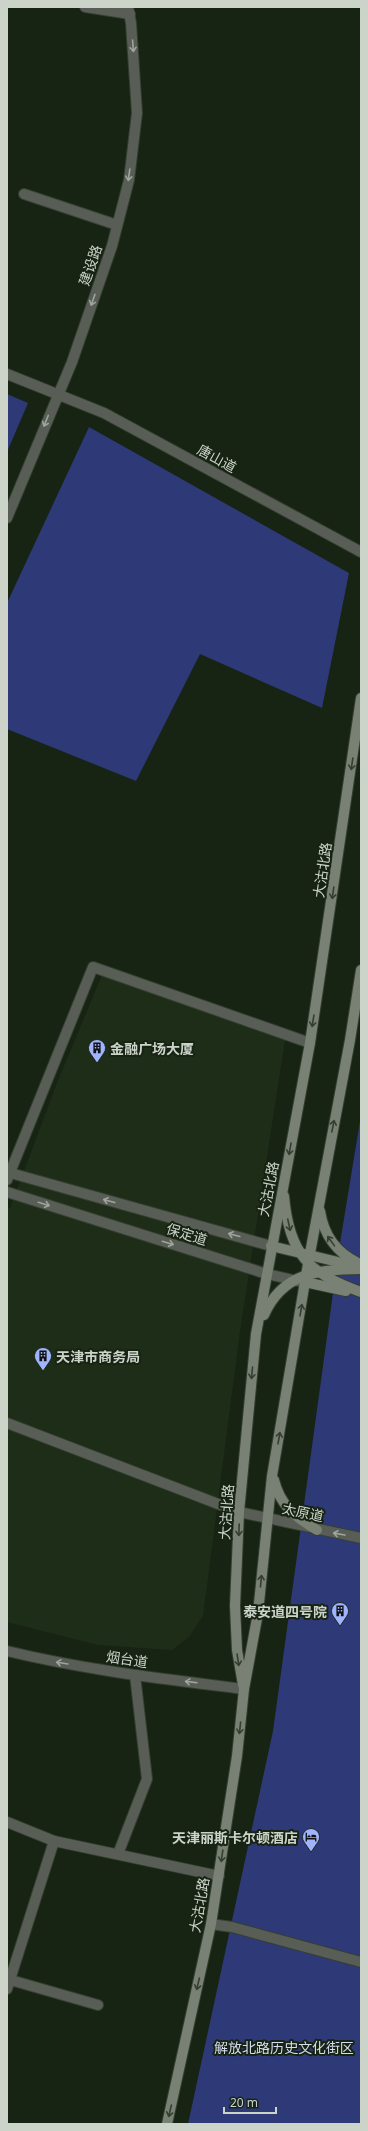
<svg xmlns="http://www.w3.org/2000/svg" width="368" height="2131" viewBox="0 0 368 2131" font-family="'Noto Sans','Noto Sans SC',sans-serif">
<style>
.built{fill:#1e2d18}
.green{fill:#2e3977}
.lines{fill:none;stroke-linecap:round;stroke-linejoin:round}
.minor-casing{stroke:#343f30;stroke-width:12}
.tertiary-casing{stroke:#343f30;stroke-width:12}
.secondary-casing{stroke:#343f30;stroke-width:12}
.minor{stroke:#585e56;stroke-width:10}
.tertiary{stroke:#585e56;stroke-width:10}
.secondary{stroke:#788174;stroke-width:10}
.oneway{stroke:#9ea59c}
.oneway2{stroke:#343f30}
.labels{text-anchor:middle;dominant-baseline:central;stroke-width:4;stroke-linejoin:round;paint-order:stroke}
.street-label{font-size:14px;fill:#ccd4ca;stroke:#172313}
.poi-label{font-size:14px;font-weight:bold;fill:#ccd4ca;stroke:#172313;text-anchor:start}
.park-label{font-size:14px;fill:#d6ddf1;stroke:#172313}
</style>
<rect width="100%" height="100%" fill="#172313"/>
<path class="built" d="M 102,975 L 285,1040 L 240,1331 L 203,1616 L 189,1637 L 172,1650 L 98,1645 L 7,1622 L 7,1207 L 10,1208 L 57,1083 Z"/>
<g class="green">
<path d="M 7,394 L 28,403 L 7,452 Z"/>
<path d="M 89,427 L 349,573 L 322,708 L 200,654 L 136,781 L 7,729 L 7,603 Z"/>
<path d="M 361,1115 L 361,2124 L 188,2124 L 273,1731 L 339,1249 Z"/>
</g>
<g class="lines">
<defs>
<g id="minor">
<path d="M 85,7 L 130,14"/>
<path d="M 24,194 L 117,225"/>
<path d="M 7,374 L 104,413 L 361,552"/>
<path d="M 7,1180 L 93,967 L 310,1043"/>
<path d="M 7,1423 L 239,1512 L 361,1538"/>
<path d="M 7,1651 C 85,1670 164,1679 244,1689"/>
<path d="M 7,1822 L 54,1841 L 219,1876"/>
<path d="M 118,1854 L 147,1779 L 135,1675"/>
<path d="M 211,1924 L 232,1927 L 361,1962"/>
<path d="M 7,1979 L 98,2005"/>
<path d="M 7,1989 L 54,1841"/>
</g>
<g id="tertiary">
<path d="M 7,518 L 72,362 L 112,246 L 129,180 L 137,113 L 131,23 L 128,7"/>
<path d="M 7,1172 L 271,1246"/>
<path d="M 7,1192 L 267,1274 L 302,1282"/>
</g>
<g id="secondary">
<path d="M 284,1196 C 289,1254 308,1273 361,1292"/>
<path d="M 320,1211 C 324,1236 336,1252 358,1263"/>
<path d="M 271,1246 L 355,1266"/>
<path d="M 305,1282 L 346,1291"/>
<path d="M 264,1315 C 283,1272 318,1270 361,1269"/>
<path d="M 274,1480 C 280,1505 295,1517 317,1530"/>
<path d="M 243,1685 L 237,1650 L 235,1606 L 239,1512 L 256,1334 L 310,1043 L 361,698"/>
<path d="M 167,2124 L 211,1924 L 237,1756 L 244,1689 L 258,1613 L 272,1476 L 308,1264 L 350,1040 L 361,970"/>
</g>
</defs>
<use href="#minor" class="minor-casing"/>
<use href="#tertiary" class="tertiary-casing"/>
<use href="#secondary" class="secondary-casing"/>
<use href="#minor" class="minor"/>
<use href="#tertiary" class="tertiary"/>
<use href="#secondary" class="secondary"/>
</g>
<defs><path id="oneway-shaft" d="M-6 0H5M1.5-3L5.5 0L1.5 3" fill="none" stroke-width="1.6" stroke-linecap="round" stroke-linejoin="round"/></defs>
<g class="oneway">
<use href="#oneway-shaft" transform="translate(133 46) rotate(86)"/>
<use href="#oneway-shaft" transform="translate(129 175) rotate(98)"/>
<use href="#oneway-shaft" transform="translate(93 300) rotate(109)"/>
<use href="#oneway-shaft" transform="translate(46 421) rotate(112)"/>
<use href="#oneway-shaft" transform="translate(109 1201) rotate(-165)"/>
<use href="#oneway-shaft" transform="translate(44 1204) rotate(17)"/>
<use href="#oneway-shaft" transform="translate(234 1235) rotate(-165)"/>
<use href="#oneway-shaft" transform="translate(168 1243) rotate(17)"/>
<use href="#oneway-shaft" transform="translate(339 1534) rotate(-170)"/>
<use href="#oneway-shaft" transform="translate(62 1663) rotate(-171)"/>
<use href="#oneway-shaft" transform="translate(191 1682) rotate(-173)"/>
</g>
<g class="oneway2">
<use href="#oneway-shaft" transform="translate(352 764) rotate(98)"/>
<use href="#oneway-shaft" transform="translate(333 893) rotate(98)"/>
<use href="#oneway-shaft" transform="translate(313 1021) rotate(99)"/>
<use href="#oneway-shaft" transform="translate(333 1126) rotate(-79)"/>
<use href="#oneway-shaft" transform="translate(290 1149) rotate(100)"/>
<use href="#oneway-shaft" transform="translate(289 1225) rotate(78)"/>
<use href="#oneway-shaft" transform="translate(331 1241) rotate(-126)"/>
<use href="#oneway-shaft" transform="translate(301 1310) rotate(-80)"/>
<use href="#oneway-shaft" transform="translate(252 1373) rotate(95)"/>
<use href="#oneway-shaft" transform="translate(279 1438) rotate(-80)"/>
<use href="#oneway-shaft" transform="translate(239 1530) rotate(92)"/>
<use href="#oneway-shaft" transform="translate(261 1581) rotate(-85)"/>
<use href="#oneway-shaft" transform="translate(238 1660) rotate(81)"/>
<use href="#oneway-shaft" transform="translate(240 1728) rotate(96)"/>
<use href="#oneway-shaft" transform="translate(222 1856) rotate(98)"/>
<use href="#oneway-shaft" transform="translate(198 1984) rotate(103)"/>
<use href="#oneway-shaft" transform="translate(170 2111) rotate(103)"/>
</g>
<defs>
<symbol id="building-pin" viewBox="-11 -11 22 30"><path d="M0 17L-7.5 6A9.5 9.5 0 1 1 7.5 6Z" fill="#a0b3fd" stroke="#172313"/><path d="M-4-6H4V6H1V3H-1V6H-4ZM-2.5-4.3h1.7v1.8h-1.7ZM.8-4.3h1.7v1.8H.8ZM-2.5-1h1.7V.8h-1.7ZM.8-1h1.7V.8H.8Z" fill="#111"/></symbol>
<symbol id="hotel-pin" viewBox="-11 -11 22 30"><path d="M0 17L-7.5 6A9.5 9.5 0 1 1 7.5 6Z" fill="#a0b3fd" stroke="#172313"/><path d="M-6-4.5h1.5V1H6V5H4.5V3h-9V5H-6ZM-4 0a1.8 1.8 0 1 1 3.6 0ZM.5 0V-2.5h3Q6-2.5 6 0Z" fill="#111"/></symbol>
</defs>
<g fill-rule="evenodd">
<use href="#building-pin" x="87" y="1038" width="20" height="27"/>
<use href="#building-pin" x="33" y="1346" width="20" height="27"/>
<use href="#building-pin" x="330" y="1601" width="20" height="27"/>
<use href="#hotel-pin" x="301" y="1827" width="20" height="27"/>
</g>
<g class="labels">
<g class="street-label">
<text transform="translate(90 265) rotate(-71)">建设路</text>
<text transform="translate(217 458) rotate(29)">唐山道</text>
<text transform="translate(322 870) rotate(-82)">大沽北路</text>
<text transform="translate(268 1189) rotate(-79)">大沽北路</text>
<text transform="translate(187 1234) rotate(17)">保定道</text>
<text transform="translate(226 1512) rotate(-86)">大沽北路</text>
<text transform="translate(303 1512) rotate(12)">太原道</text>
<text transform="translate(127 1659) rotate(9)">烟台道</text>
<text transform="translate(199 1905) rotate(-80)">大沽北路</text>
</g>
<g class="poi-label">
<text x="110" y="1048">金融广场大厦</text>
<text x="56" y="1356">天津市商务局</text>
<text x="327" y="1611" text-anchor="end">泰安道四号院</text>
<text x="298" y="1837" text-anchor="end">天津丽斯卡尔顿酒店</text>
</g>
<g class="park-label">
<text x="284" y="2047">解放北路历史文化街区</text>
</g>
</g>
<rect width="368" height="2131" fill="none" stroke="#ccd4ca" stroke-width="16"/>
<path d="M224 2107v6h52v-6" fill="none" stroke="#ccd4ca" stroke-width="2"/>
<text x="230" y="2107" font-size="12" fill="#ccd4ca" stroke="#172313" stroke-width="3" paint-order="stroke">20 m</text>
</svg>
